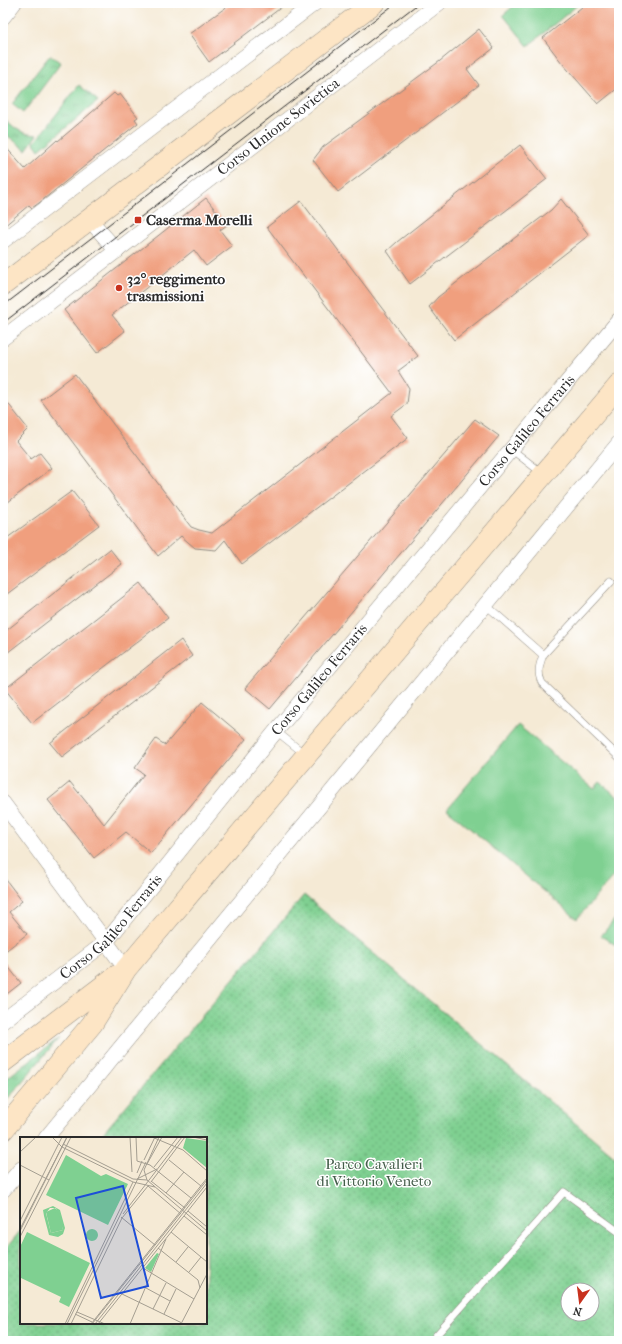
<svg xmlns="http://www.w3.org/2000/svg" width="622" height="1344" viewBox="0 0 622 1344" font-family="'IM FELL French Canon',serif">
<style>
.grass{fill:url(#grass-tufts);stroke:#557e5e}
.park{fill:url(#park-dots);stroke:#557e5e;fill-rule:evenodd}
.pitch{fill:#7fd091;stroke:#557e5e}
.building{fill:#f09f7e}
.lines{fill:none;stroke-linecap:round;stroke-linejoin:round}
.service-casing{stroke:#908a80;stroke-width:8}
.minor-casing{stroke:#908a80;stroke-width:16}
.secondary-casing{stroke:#908a80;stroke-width:22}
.service{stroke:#fff;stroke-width:7}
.minor{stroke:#fff;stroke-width:15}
.secondary{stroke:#fde5c5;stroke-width:21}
.tram{stroke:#2b2b2b;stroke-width:1}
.poi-dot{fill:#c8321e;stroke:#fff;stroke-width:1.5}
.labels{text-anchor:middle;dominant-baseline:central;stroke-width:3;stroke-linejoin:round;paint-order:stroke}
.street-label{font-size:15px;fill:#2b2b2b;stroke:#fff}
.poi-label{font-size:15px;font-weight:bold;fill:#2b2b2b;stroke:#fff;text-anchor:start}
.park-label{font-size:15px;fill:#445d4a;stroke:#fff}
.inset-road{fill:none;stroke:#a49e91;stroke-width:1}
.view{fill:#1d4ed8;fill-opacity:0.15;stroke:#1d4ed8;stroke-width:2}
.inset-edge{fill:none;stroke:#2b2b2b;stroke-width:2}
</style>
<defs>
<pattern id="grass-tufts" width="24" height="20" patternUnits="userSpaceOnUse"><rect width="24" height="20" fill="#7fd091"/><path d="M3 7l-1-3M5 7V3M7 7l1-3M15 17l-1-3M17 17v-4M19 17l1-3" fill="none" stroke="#68a977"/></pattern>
<pattern id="park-dots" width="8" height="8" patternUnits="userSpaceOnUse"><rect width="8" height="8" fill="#7fd091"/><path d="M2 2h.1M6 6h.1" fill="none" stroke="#68a977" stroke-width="1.8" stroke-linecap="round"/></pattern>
</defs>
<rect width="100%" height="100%" fill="#fff"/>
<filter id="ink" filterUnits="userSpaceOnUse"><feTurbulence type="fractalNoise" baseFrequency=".025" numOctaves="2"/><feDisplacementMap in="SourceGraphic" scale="8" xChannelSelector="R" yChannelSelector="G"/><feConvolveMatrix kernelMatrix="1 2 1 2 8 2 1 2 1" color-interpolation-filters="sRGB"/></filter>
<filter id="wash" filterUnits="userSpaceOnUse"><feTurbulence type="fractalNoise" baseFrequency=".012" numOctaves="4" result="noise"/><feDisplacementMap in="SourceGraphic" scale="16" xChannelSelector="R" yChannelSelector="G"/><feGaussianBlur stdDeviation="0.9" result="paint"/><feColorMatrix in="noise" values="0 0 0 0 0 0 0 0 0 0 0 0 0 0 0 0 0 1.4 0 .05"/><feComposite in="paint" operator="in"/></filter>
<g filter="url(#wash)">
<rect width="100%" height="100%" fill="#f5ead5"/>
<g class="grass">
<path d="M 50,55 L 61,63 L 23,113 L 12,104 Z"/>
<path d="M 79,85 L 98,101 L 39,150 L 34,143 Z"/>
<path d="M 6,120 C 17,130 22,134 37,135 L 26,150 L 3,132 L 3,125 Z"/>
<path d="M 59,1038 L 3,1104 L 3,1081 Z"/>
</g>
<path class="park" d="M 304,895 L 619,1160 L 619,1341 L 3,1341 L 3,1252 L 21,1230 L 21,1323 L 206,1323 L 206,1138 L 99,1138 ZM 568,1290 L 592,1290 L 592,1314 L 568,1314 Z"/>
<g class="pitch">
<path d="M 517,3 L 580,3 L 528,46 L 503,15 Z"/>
<path d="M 518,725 L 594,789 L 600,782 L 619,798 L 619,869 L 577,919 L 447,809 Z"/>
<path d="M 619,914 L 619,947 L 601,936 Z"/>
</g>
<g id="blocks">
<g class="building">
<path d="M 232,3 L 287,3 L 209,62 L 189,34 Z"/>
<path d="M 587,3 L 619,3 L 619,87 L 598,104 L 562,63 L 543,38 Z"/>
<path d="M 479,29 L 494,48 L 467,69 L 479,85 L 338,192 L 313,160 L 323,147 L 440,61 Z"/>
<path d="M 114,93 L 117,96 L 120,94 L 138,117 L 135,119 L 138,123 L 39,203 L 32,208 L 29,205 L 3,227 L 3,144 L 25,169 L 57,140 L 58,141 L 84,119 Z"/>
<path d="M 520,145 L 547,179 L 410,284 L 387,251 L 397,242 Z"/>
<path d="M 206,198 L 227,225 L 220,230 L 232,246 L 206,266 L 194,250 L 112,315 L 125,331 L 97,353 L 64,310 Z"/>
<path d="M 561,199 L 589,235 L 454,340 L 429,307 L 438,297 L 551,210 Z"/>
<path d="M 301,201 L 418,356 L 398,371 L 409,388 L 407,404 L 391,416 L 408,438 L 242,564 L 225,540 L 216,550 L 195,548 L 181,536 L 158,556 L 41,400 L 75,374 L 191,527 L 199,530 L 212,533 L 392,393 L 267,227 Z"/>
<path d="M 3,397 L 28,429 L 16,441 L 31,459 L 40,453 L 52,468 L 3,506 Z"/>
<path d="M 475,419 L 499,436 L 270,709 L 245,688 Z"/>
<path d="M 72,491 L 99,525 L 3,597 L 3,541 Z"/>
<path d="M 110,549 L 122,564 L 3,656 L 3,633 Z"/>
<path d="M 141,583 L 168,618 L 32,723 L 5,689 Z"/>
<path d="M 181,640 L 192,656 L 62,757 L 50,743 Z"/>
<path d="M 202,702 L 246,739 L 151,853 L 126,832 L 94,858 L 48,800 L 70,782 L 104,824 L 144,774 L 135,768 L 156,739 L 165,745 Z"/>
<path d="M 3,876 L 22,901 L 9,912 L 27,934 L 3,953 Z"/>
<path d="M 3,960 L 21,983 L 3,997 Z"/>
</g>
</g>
</g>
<g filter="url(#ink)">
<use href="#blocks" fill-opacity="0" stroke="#908a80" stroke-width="1"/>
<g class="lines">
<defs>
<g id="service">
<path d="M 511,449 L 542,473"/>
<path d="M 611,581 L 543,655 C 539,666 537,673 542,683 L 619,757"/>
<path d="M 486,605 L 543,655"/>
<path d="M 276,731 L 306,755"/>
<path d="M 431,1341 L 564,1192 L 619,1232"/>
</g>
<g id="minor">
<path d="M 3,17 L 14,3"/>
<path d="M 89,219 L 117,251"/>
<path d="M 3,241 L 315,3"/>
<path id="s1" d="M 3,338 L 439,3"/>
<path d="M 3,803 L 126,969"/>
<path id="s2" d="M 3,1021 L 106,942 L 276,731 L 619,320"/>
<path d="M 46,1138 L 619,443"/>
<path d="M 3,1190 L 21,1169"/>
</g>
<g id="secondary">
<path d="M 3,285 L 374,3"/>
<path d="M 3,1062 L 116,976"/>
<path d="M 3,1130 L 92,1024 L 126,969 L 619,385"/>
</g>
</defs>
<use href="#service" class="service-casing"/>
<use href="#minor" class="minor-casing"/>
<use href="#secondary" class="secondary-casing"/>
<use href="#service" class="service"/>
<use href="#minor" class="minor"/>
<use href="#secondary" class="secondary"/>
<g class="tram">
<path d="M 3,306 L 396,3"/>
<path d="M 3,323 L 419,3"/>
</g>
</g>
</g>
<g class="poi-dot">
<rect x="134" y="216" width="8" height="8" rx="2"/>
<circle cx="119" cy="288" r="4"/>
</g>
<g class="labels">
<g class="street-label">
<text stroke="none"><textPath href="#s1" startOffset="347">Corso Unione Sovietica</textPath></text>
<text stroke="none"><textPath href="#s2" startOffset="792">Corso Galileo Ferraris</textPath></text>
<text stroke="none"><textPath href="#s2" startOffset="468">Corso Galileo Ferraris</textPath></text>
<text stroke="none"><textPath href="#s2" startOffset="144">Corso Galileo Ferraris</textPath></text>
</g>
<g class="poi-label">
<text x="146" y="220">Caserma Morelli</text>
<text x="127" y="279">32° reggimento<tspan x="127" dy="17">trasmissioni</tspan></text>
</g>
<g class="park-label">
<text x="374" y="1164">Parco Cavalieri<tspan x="374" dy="17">di Vittorio Veneto</tspan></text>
</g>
</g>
<g transform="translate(20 1137)">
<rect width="187" height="187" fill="#f5ead5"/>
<path d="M 35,71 L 40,76 L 43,93 L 31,96 L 26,75 Z" fill="#7fd091"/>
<path d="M 166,1 L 187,4 L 187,31 L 163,11 ZM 46,18 L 81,39 L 86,37 L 108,47 L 88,88 L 26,58 ZM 7,95 L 70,126 L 49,170 L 39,165 L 41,160 L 1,141 L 0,143 L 0,110 ZM 137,116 L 139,117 L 131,135 L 125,131 Z" fill="#7fd091"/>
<path d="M 33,69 L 40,73 L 45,91 L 43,97 L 38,100 L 29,98 L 24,79 L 23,73 ZM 36,71 L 43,93 L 31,96 L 26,76 L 30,71 ZM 38,75 L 42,92 L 31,94 L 27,77 ZM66 98a6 6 0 1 1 12 0a6 6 0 1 1-12 0Z" fill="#7fd091" fill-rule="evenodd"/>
<path class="inset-road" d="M 32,0 L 42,10M 110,0 L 112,35M 116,0 L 117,24 L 130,28 L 171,61M 132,0 L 163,13 L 187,34M 173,0 L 187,3M 43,7 L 113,42 L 127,43 L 187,94M 42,10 L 113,45 L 135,50M 0,15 L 16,0M 124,23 L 135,0M 149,23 L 181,49M 127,27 L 142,0M 0,28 L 29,43M 134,30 L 158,0M 117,36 L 122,24M 117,42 L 137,32M 127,43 L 124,33 L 139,0M 131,44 L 165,71M 131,45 L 165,0M 128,49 L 161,77M 146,56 L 164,35M 168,74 L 187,90M 103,77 L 162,0M 164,79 L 187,98M 101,80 L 135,108M 0,84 L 42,0M 0,92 L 47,0M 0,94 L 47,0M 151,95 L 187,125M 0,100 L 51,0M 138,111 L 178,143 L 180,151M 156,125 L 168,110M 123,131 L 174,162M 169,135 L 181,120M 126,151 L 150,164M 102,157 L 164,187M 133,172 L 146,146M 57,175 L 85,187M 55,177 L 72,185M 144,177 L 156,152M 162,185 L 187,137M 45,187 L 113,45M 47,187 L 126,25M 51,187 L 102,81 L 128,49M 71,187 L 187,41M 72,187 L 187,43M 75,187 L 187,46M 78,187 L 187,50M 110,187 L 146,102"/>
<path class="view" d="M 103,49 L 128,149 L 81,161 L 56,61 Z"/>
<rect width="187" height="187" class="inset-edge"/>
</g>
<rect width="622" height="1344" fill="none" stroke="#fff" stroke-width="16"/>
<g transform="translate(580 1302) rotate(194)"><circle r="19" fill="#ffffff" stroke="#aaaaaa"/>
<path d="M0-3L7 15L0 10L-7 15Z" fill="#c8321e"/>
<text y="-6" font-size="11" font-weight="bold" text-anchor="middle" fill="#2b2b2b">N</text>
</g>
</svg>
